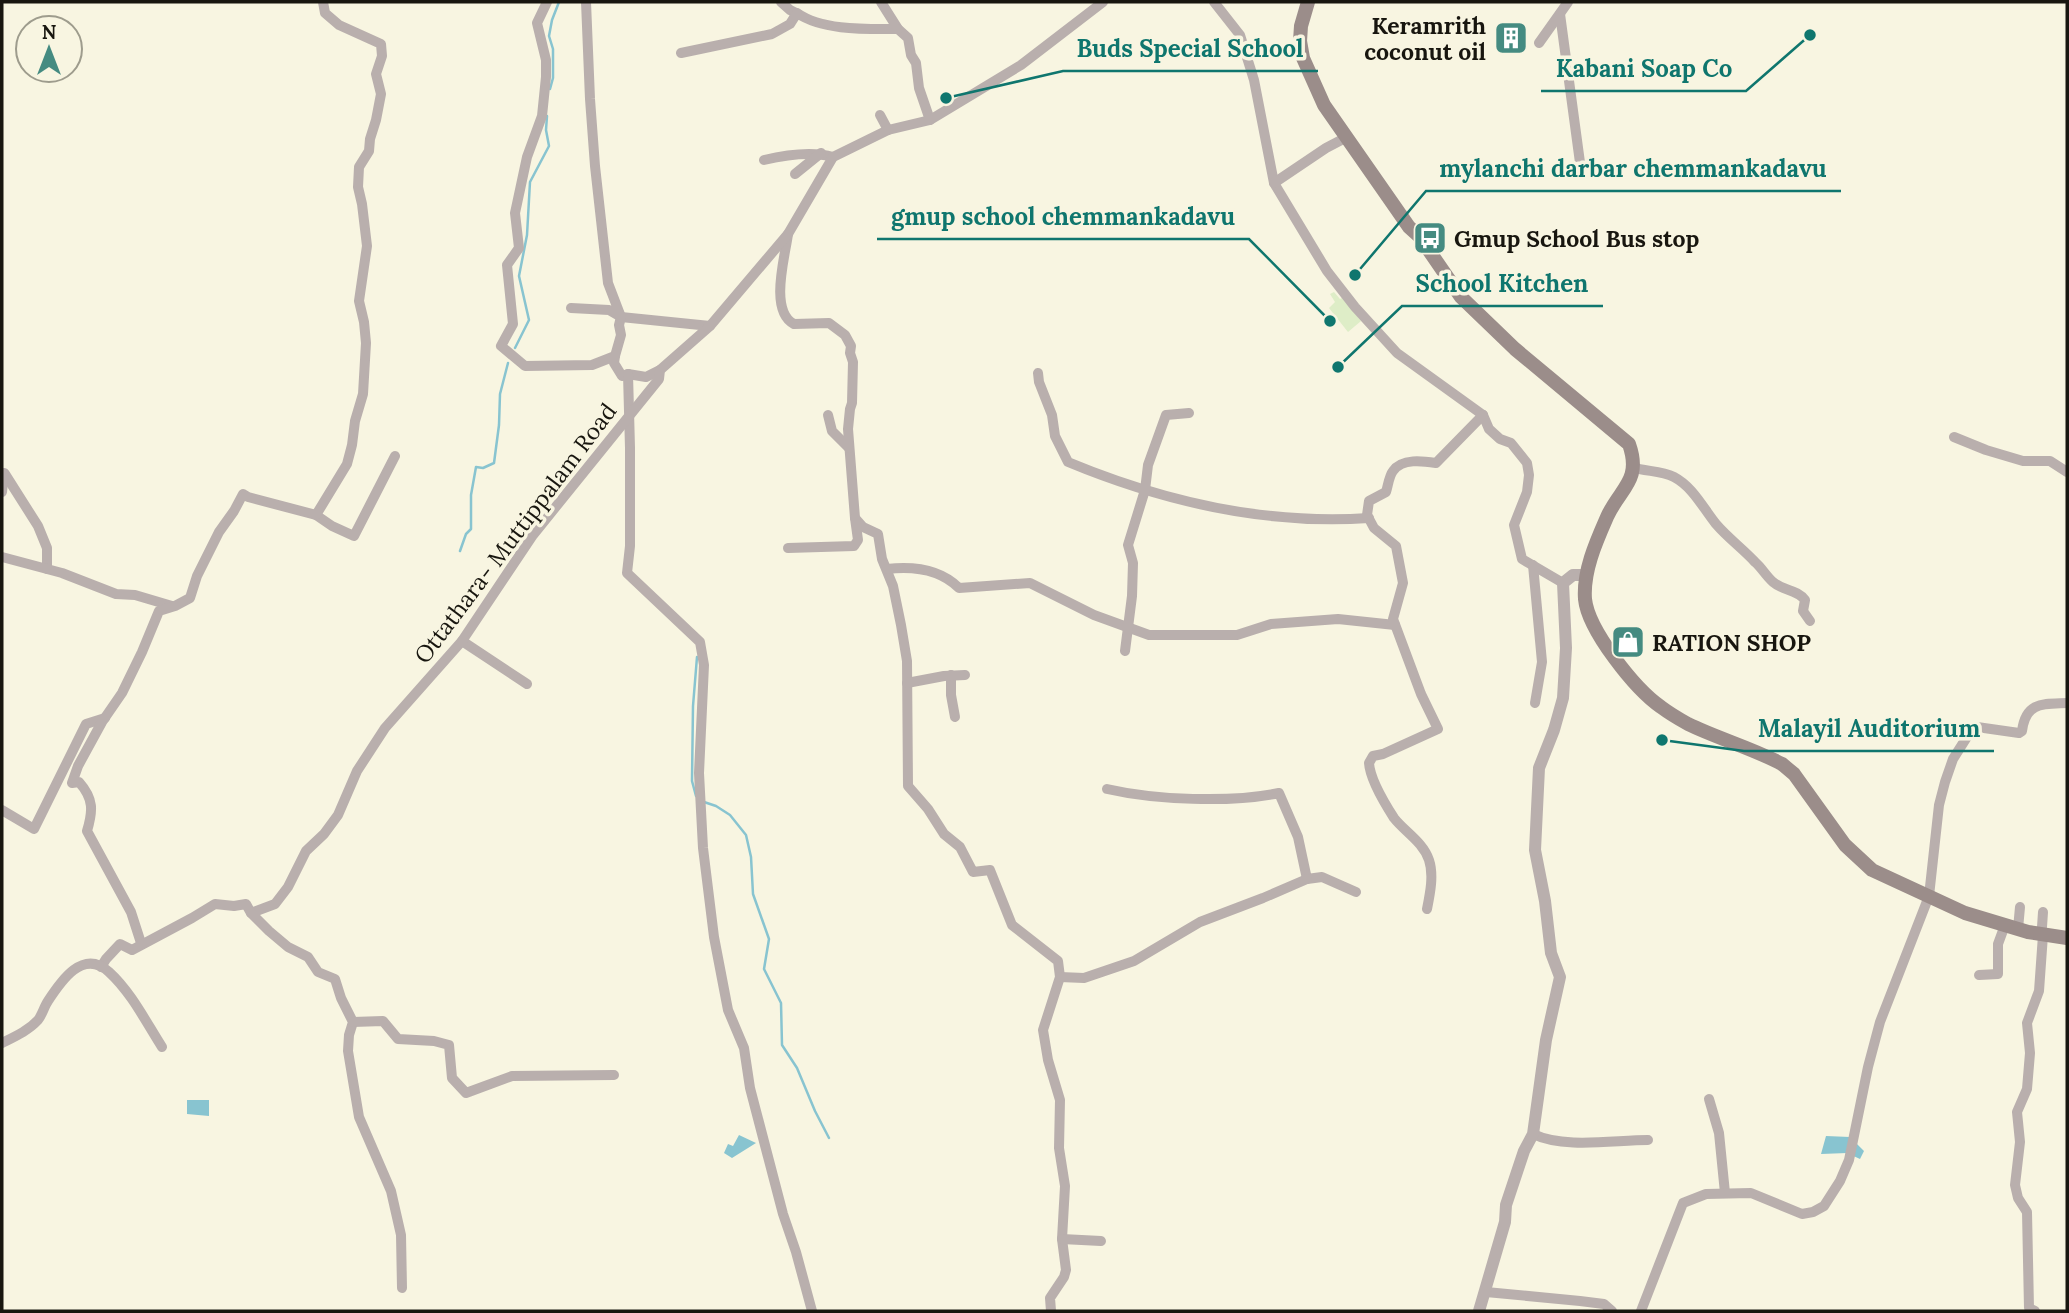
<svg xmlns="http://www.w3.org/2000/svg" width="2069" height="1313" viewBox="0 0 2069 1313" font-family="Lora,serif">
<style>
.green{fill:#deedc7}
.water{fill:#88c4d0}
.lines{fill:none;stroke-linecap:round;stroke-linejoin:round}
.stream{stroke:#88c4d0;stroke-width:2.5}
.minor{stroke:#b9afad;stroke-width:10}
.tertiary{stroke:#b9afad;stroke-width:12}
.secondary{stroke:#9b8d8a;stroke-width:14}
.labels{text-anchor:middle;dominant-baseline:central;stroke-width:7;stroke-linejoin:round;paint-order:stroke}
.poi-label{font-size:23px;font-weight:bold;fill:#18160f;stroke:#f8f5e1;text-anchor:start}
.street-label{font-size:23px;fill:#18160f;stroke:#f8f5e1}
.leader{fill:none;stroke:#0f766e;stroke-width:2.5}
.callout-dot{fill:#0f766e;stroke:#f8f5e1;stroke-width:2.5}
.callout-label{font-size:24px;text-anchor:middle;font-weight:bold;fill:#0f766e;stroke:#f8f5e1;stroke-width:7;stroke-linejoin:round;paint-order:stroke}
</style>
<rect width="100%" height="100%" fill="#f8f5e1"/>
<path class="green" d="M 1334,292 L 1340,299 L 1342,298 L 1361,321 L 1348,332 L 1329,308 L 1335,302 L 1330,294 Z"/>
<g class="water">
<path d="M 187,1100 L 209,1100 L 209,1116 L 187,1114 Z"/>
<path d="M 739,1135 L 756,1143 L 732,1158 L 724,1153 L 728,1144 L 733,1146 Z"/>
<path d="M 1826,1136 L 1850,1137 L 1864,1151 L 1860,1159 L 1847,1153 L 1821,1154 Z"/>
</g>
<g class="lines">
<g class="stream">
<path d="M 550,89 L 553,78 L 553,49 L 549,36 L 552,20 L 559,2"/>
<path d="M 515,348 L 529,320 L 519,276 L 527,235 L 530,182 L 549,146 L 546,130 L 547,116"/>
<path d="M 460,551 L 466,534 L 471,529 L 471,495 L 476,467 L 483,468 L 494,463 L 499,425 L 500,394 L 508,363"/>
<path d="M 696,796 L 692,781 L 693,706 L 697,657"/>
<path d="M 704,802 L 716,806 L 730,815 L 746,835 L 751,857 L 753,894 L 769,939 L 764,969 L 781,1003 L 782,1045 L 797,1068 L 815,1111 L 829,1138"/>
</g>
<g class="minor">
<path d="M 547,2 L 537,23 L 546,60 L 546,77 L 542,116 L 527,157 L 515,213 L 519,248 L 507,265 L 513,324 L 501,346 L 525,366 L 592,365 L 615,356 L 621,335 L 619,325 L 621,317 L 710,326"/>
<path d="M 781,2 L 790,10 L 798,14"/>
<path d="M 881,2 L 898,29 L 908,38 L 911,55 L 916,63 L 919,88 L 930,120"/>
<path d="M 1214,2 L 1240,35 L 1254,80 L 1274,183 L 1327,271 L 1355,307 L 1397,353 L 1483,415"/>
<path d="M 1560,14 L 1581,170"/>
<path d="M 1539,43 L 1568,2"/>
<path d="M 681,53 L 772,34 L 790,24 L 797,13 C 823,31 867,29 898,29"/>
<path d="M 880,115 L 888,130"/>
<path d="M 764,160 C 785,155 812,151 833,157"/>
<path d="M 795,174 L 821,153"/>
<path d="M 1274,183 L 1326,148 L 1347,137"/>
<path d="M 788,234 C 785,257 769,311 794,324 L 829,323 L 845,335 L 851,346 L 850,353 L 853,362 L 852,403 L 850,409 L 848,429 L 855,518 L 863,527 L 878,534 L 882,559 L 893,586 L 901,625 L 907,661 L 908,786 L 928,809 L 944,834 L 960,847 L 973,872 L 990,870 L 1012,925 L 1058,961 L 1060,977 L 1043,1030 L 1048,1060 L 1060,1100 L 1059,1148 L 1065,1186 L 1062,1239 L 1066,1270 L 1064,1277 L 1050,1298 L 1051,1311"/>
<path d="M 571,308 L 609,310 L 621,317 L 608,283 L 595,166 L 590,99 L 586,2"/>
<path d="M 615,356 L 614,363 L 622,376 L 628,374 L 646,377 L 660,370"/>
<path d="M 1038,373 L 1039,382 L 1052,415 L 1055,436 L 1068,462 C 1162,501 1266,525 1369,518"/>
<path d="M 628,374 L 630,448 L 630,546 L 627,573 L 700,642 L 704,665 L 699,773 L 703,848 L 714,937 L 728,1010 L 744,1048 L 750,1088 L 783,1214 L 796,1252 L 812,1311"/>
<path d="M 828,415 L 832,431 L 849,448"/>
<path d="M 1483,415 L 1489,429 L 1500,439 L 1511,443 L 1527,463 L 1529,475 L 1527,492 L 1514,525 L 1522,559 L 1563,583"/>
<path d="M 1954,437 L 1986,450 L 2023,461 L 2050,461 L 2067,472"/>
<path d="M 1632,467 C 1646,472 1660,470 1674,477 C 1693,487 1703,508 1716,524 C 1728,538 1743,549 1755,562 C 1762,568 1766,576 1773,582 C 1783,591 1797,589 1805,600 L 1803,611 L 1810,621"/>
<path d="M 5,474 L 38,526 L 47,548 L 47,569"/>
<path d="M 2,492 L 4,473"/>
<path d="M 316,515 L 332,526 L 354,536 L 395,456"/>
<path d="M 788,548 L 854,546 L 858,540 L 855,518"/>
<path d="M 2,557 L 62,573 L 116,594 L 135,595 L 172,606"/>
<path d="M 1533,565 L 1542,662 L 1535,703"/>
<path d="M 887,569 C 913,566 940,569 959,588 L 1030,583 L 1094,615 L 1149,635 L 1237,635 L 1271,624 L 1338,619 L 1395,625"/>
<path d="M 462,641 L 527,684"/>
<path d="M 1125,651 L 1132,596 L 1133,563 L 1128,545 L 1145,490 L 1148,465 L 1166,415 L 1189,413"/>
<path d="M 951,675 L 951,695 L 955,717"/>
<path d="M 907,683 L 944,676 L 965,675"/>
<path d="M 1107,789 C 1155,800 1231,803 1279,793 L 1298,837 L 1307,879 L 1322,877 L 1356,892"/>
<path d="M 2,810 L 34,829 L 86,724 L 105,718"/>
<path d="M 1427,909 C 1430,894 1434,875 1429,860 C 1423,842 1405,832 1394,818 C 1385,804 1370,779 1369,763 L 1373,756 L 1383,754 L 1438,729 L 1421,694 L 1393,619 L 1403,583 L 1396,546 L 1374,528 L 1367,515 L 1369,501 L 1386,492 C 1388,486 1389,476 1393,471 C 1402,458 1423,461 1436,463 L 1483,415"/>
<path d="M 251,913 L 275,904 L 288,887 L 306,851 L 324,834 L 338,815 L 357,771 L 385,728 L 462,641 L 533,535 L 659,379 L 660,370 L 710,326 L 788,234 L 833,157 L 888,130 L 930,120 L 1021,65 L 1103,2"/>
<path d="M 2018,929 L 2020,907"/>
<path d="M 2039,934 L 2042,927 L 2043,912"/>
<path d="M 141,943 L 131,912 L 87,831 C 93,811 94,799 79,782 L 72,783 L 78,766 L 102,722 L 122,693 L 142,652 L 159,611 L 175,606 L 190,598 L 197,576 L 219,532 L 234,511 L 243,494 L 248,497 L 316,515 L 347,464 L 352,445 L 355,421 L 363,394 L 366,343 L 364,322 L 359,301 L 367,246 L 362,204 L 358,187 L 359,167 L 369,151 L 370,139 L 376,120 L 381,94 L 376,74 L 382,56 L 381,44 L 339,25 L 325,13 L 323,2"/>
<path d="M 101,967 L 106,959 L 120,944 L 132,950 L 192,918 L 215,904 L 234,906 L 246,904 L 251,913 L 269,931 L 288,947 L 308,957 L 318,972 L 335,979 L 341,998 L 353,1022 L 349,1035 L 348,1051 L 359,1117 L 391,1191 L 401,1235 L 402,1288"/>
<path d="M 1979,975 L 1998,974 L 1998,944 L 2005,925"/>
<path d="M 1060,977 L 1084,978 L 1134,961 L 1200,922 L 1263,898 L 1307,879"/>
<path d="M 353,1022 L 383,1021 L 398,1039 L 434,1041 L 449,1045 L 452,1078 L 466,1093 L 512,1076 L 614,1075"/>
<path d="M 2,1043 C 14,1037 28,1031 38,1020 C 42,1015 44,1007 48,1001 C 61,981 83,948 109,972 C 131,992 146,1022 162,1047"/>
<path d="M 1709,1099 L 1719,1133 L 1725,1193"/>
<path d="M 1533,1134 C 1564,1149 1614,1140 1648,1140"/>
<path d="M 1062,1239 L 1101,1241"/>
<path d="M 1486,1292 L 1580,1301 L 1604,1304 L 1612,1311"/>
<path d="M 1641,1311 L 1683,1203 L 1706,1194 L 1751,1193 L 1802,1214 L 1813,1212 L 1824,1206 L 1840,1181 L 1849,1160 L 1868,1067 L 1880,1022 L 1929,896 L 1939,805 L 1945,782 L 1953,759 L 1972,729 L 1977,727 L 2019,733 L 2022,731 C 2026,701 2044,704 2067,703"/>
<path d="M 2035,1311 L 2029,1308 L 2027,1212 L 2018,1198 L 2015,1185 L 2020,1142 L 2017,1112 L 2027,1089 L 2030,1053 L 2027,1023 L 2039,991 L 2043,935"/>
</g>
<path class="tertiary" d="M 1479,1311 L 1505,1222 L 1506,1205 L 1524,1151 L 1533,1134 L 1546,1040 L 1560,977 L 1551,953 L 1545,901 L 1535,850 L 1539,768 L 1554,730 L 1563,698 L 1566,648 L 1563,583 L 1573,575 L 1587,575"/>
<path class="secondary" d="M 1308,2 L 1301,26 L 1300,41 L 1303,58 L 1324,105 L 1409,227 L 1419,236 L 1461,297 L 1515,349 L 1629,444 C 1642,481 1620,488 1607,517 C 1596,542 1583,571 1585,599 C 1588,630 1635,689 1661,707 C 1669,713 1679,719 1688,724 C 1719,739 1752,748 1782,764 L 1794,774 L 1845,845 L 1872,870 L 1965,913 L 2028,932 L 2067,938"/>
</g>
<defs>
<symbol id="building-square" viewBox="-11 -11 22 22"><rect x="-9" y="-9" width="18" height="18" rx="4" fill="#458b81" stroke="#f8f5e1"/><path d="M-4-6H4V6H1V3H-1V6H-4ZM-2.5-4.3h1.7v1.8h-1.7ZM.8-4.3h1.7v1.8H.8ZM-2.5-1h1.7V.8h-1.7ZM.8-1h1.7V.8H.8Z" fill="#fff"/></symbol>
<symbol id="bus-square" viewBox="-11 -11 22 22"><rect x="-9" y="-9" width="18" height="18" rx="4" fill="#458b81" stroke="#f8f5e1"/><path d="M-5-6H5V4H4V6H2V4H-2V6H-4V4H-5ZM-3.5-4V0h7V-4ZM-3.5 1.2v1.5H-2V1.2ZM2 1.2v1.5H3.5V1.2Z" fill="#fff"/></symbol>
<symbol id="shop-square" viewBox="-11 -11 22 22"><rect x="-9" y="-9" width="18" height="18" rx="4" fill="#458b81" stroke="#f8f5e1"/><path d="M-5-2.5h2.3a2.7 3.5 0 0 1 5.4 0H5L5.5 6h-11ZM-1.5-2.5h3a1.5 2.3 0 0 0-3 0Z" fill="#fff"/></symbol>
</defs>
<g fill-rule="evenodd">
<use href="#building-square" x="1492" y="19" width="38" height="38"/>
<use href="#bus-square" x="1411" y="219" width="38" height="38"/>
<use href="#shop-square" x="1609" y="623" width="38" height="38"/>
</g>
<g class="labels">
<g class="poi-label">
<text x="1486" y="25" text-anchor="end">Keramrith<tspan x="1486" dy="26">coconut oil</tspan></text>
<text x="1454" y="238">Gmup School Bus stop</text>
<text x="1652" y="642">RATION SHOP</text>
</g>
<g class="street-label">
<text transform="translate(515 533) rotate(-53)">Ottathara- Muttippalam Road</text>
</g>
</g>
<path class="leader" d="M946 98L1063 71H1318M1810 35L1746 91H1541M1355 275L1426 191H1841M1330 321L1249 239H877M1338 367L1402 306H1603M1662 740L1744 751H1994"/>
<g class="callout-dot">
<circle cx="946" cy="98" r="7"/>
<circle cx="1810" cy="35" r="7"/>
<circle cx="1355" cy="275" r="7"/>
<circle cx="1330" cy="321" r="7"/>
<circle cx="1338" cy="367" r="7"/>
<circle cx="1662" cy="740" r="7"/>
</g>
<g class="callout-label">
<text x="1190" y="57">Buds Special School</text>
<text x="1644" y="77">Kabani Soap Co</text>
<text x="1633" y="177">mylanchi darbar chemmankadavu</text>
<text x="1063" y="225">gmup school chemmankadavu</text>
<text x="1502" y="292">School Kitchen</text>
<text x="1869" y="737">Malayil Auditorium</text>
</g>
<rect width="2069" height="1313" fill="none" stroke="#18160f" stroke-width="7"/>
<g transform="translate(49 49)"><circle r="33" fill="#f8f5e1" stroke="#9e9c8d" stroke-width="2"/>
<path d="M0-5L12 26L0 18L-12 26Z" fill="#458b81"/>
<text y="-10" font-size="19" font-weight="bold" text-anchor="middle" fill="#18160f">N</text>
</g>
</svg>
